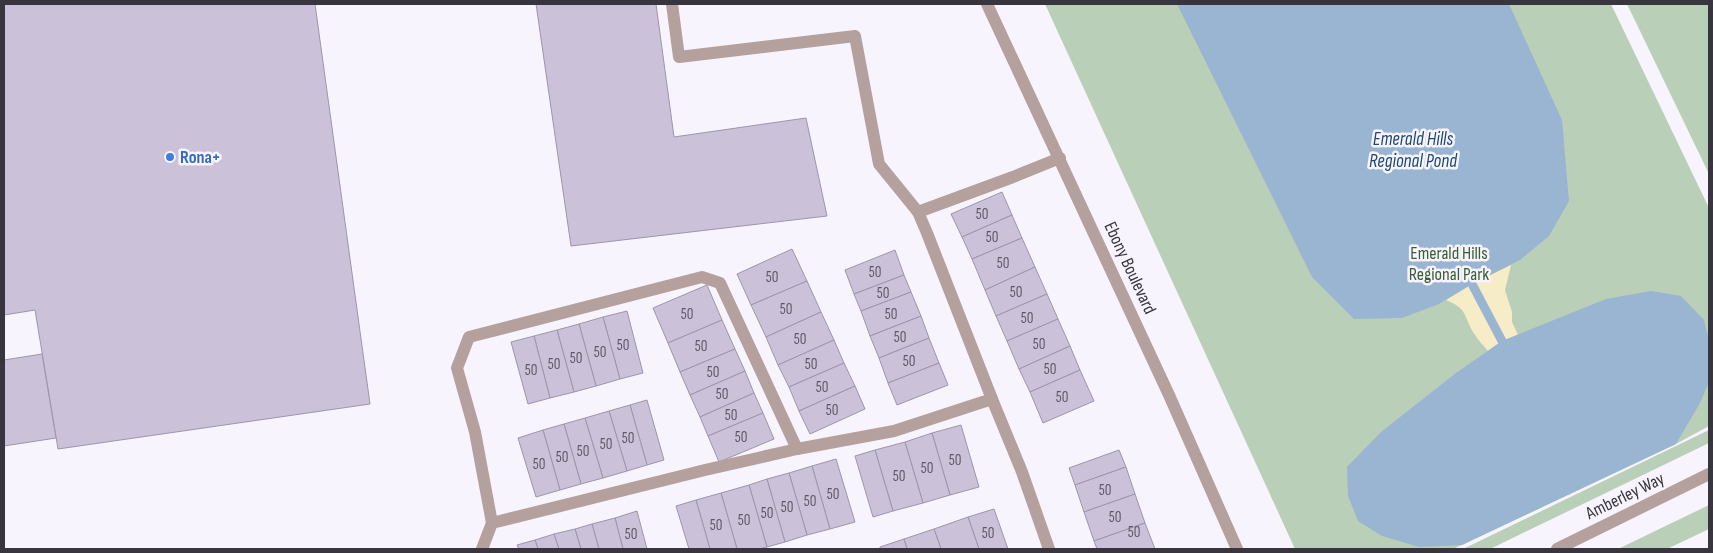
<svg xmlns="http://www.w3.org/2000/svg" width="1713" height="553" viewBox="0 0 1713 553" font-family="'Sofia Sans Condensed',sans-serif">
<style>
.green{fill:#bacfb7}
.sand{fill:#f6ecc7}
.water{fill:#99b5d2}
.lines{fill:none;stroke-linecap:round;stroke-linejoin:round}
.stream{stroke:#99b5d2;stroke-width:9}
.building{fill:#cbc2da;stroke:#9e94ab}
.minor{stroke:#b4a19d;stroke-width:12}
.shop-dot{fill:#3f7fe0;stroke:#f8f4fe;stroke-width:2}
.labels{text-anchor:middle;dominant-baseline:central;stroke-width:5;stroke-linejoin:round;paint-order:stroke}
.number-label{font-size:15px;fill:#5e5866}
.shop-label{font-size:18px;font-weight:bold;fill:#366cbe;stroke:#f8f4fe;text-anchor:start}
.park-label{font-size:18px;fill:#385e32;stroke:#f8f4fe}
.street-label{font-size:18px;fill:#39353f;stroke:#f8f4fe}
.water-label{font-size:19px;font-style:italic;fill:#1e4870;stroke:#f8f4fe}
</style>
<rect width="100%" height="100%" fill="#f8f4fe"/>
<g class="green">
<path d="M 1045,4 L 1611,4 L 1709,208 L 1709,426 L 1676,444 L 1453,549 L 1295,549 Z"/>
<path d="M 1627,4 L 1709,4 L 1709,174 Z"/>
<path d="M 1709,430 L 1709,443 L 1490,549 L 1463,549 Z"/>
<path d="M 1709,505 L 1709,529 L 1667,549 L 1618,549 Z"/>
</g>
<path class="sand" d="M 1511,265 L 1505,290 L 1512,312 L 1512,322 L 1518,335 L 1502,341 L 1488,351 C 1483,345 1477,339 1473,332 C 1463,315 1468,309 1446,300 L 1472,284 Z"/>
<g class="water">
<path d="M 1177,4 L 1509,4 L 1562,120 L 1569,201 L 1549,236 L 1520,260 L 1472,284 L 1439,304 L 1402,318 L 1354,319 L 1312,277 Z"/>
<path d="M 1651,291 L 1681,296 L 1704,320 L 1709,341 L 1709,382 L 1700,403 L 1676,444 L 1462,545 L 1419,547 L 1382,536 L 1358,521 L 1348,496 L 1347,467 L 1381,432 L 1456,373 L 1502,341 L 1606,299 Z"/>
</g>
<g class="lines">
<path class="stream" d="M 1472,284 L 1502,341"/>
</g>
<g class="building">
<path d="M 4,4 L 315,4 L 370,404 L 58,449 L 35,310 L 4,315 Z"/>
<path d="M 536,4 L 656,4 L 674,137 L 806,118 L 827,216 L 571,246 Z"/>
<path d="M 1002,192 L 1012,215 L 962,237 L 951,214 Z"/>
<path d="M 1012,215 L 1022,238 L 972,259 L 962,237 Z"/>
<path d="M 1022,238 L 1035,267 L 985,290 L 972,259 Z"/>
<path d="M 792,249 L 807,281 L 751,305 L 737,274 Z"/>
<path d="M 895,250 L 904,275 L 854,294 L 845,270 Z"/>
<path d="M 1035,267 L 1047,294 L 996,316 L 985,290 Z"/>
<path d="M 904,275 L 911,292 L 861,311 L 854,294 Z"/>
<path d="M 807,281 L 821,312 L 766,337 L 751,305 Z"/>
<path d="M 707,285 L 722,320 L 668,343 L 653,308 Z"/>
<path d="M 911,292 L 921,316 L 870,336 L 861,311 Z"/>
<path d="M 1047,294 L 1058,319 L 1007,341 L 996,316 Z"/>
<path d="M 627,311 L 643,373 L 620,379 L 603,317 Z"/>
<path d="M 821,312 L 834,340 L 778,365 L 766,337 Z"/>
<path d="M 921,316 L 929,338 L 879,358 L 870,336 Z"/>
<path d="M 603,317 L 620,379 L 596,386 L 579,324 Z"/>
<path d="M 1058,319 L 1070,346 L 1019,369 L 1007,341 Z"/>
<path d="M 722,320 L 735,349 L 680,372 L 668,343 Z"/>
<path d="M 579,324 L 596,386 L 574,392 L 557,330 Z"/>
<path d="M 557,330 L 574,392 L 550,398 L 534,336 Z"/>
<path d="M 534,336 L 550,398 L 528,404 L 511,342 Z"/>
<path d="M 929,338 L 939,363 L 888,383 L 879,358 Z"/>
<path d="M 834,340 L 844,363 L 789,387 L 778,365 Z"/>
<path d="M 1070,346 L 1080,370 L 1030,392 L 1019,369 Z"/>
<path d="M 735,349 L 745,371 L 690,395 L 680,372 Z"/>
<path d="M 42,354 L 56,438 L 4,446 L 4,360 Z"/>
<path d="M 844,363 L 855,386 L 799,411 L 789,387 Z"/>
<path d="M 939,363 L 948,385 L 897,405 L 888,383 Z"/>
<path d="M 1080,370 L 1094,401 L 1043,423 L 1030,392 Z"/>
<path d="M 745,371 L 754,393 L 700,417 L 690,395 Z"/>
<path d="M 855,386 L 865,409 L 810,434 L 799,411 Z"/>
<path d="M 754,393 L 763,413 L 708,436 L 700,417 Z"/>
<path d="M 647,400 L 664,460 L 647,465 L 630,405 Z"/>
<path d="M 630,405 L 647,465 L 627,471 L 609,411 Z"/>
<path d="M 609,411 L 627,471 L 603,478 L 585,418 Z"/>
<path d="M 763,413 L 774,439 L 719,462 L 708,436 Z"/>
<path d="M 585,418 L 603,478 L 581,484 L 564,424 Z"/>
<path d="M 564,424 L 581,484 L 560,490 L 543,430 Z"/>
<path d="M 961,425 L 979,487 L 950,495 L 932,433 Z"/>
<path d="M 543,430 L 560,490 L 536,497 L 518,438 Z"/>
<path d="M 932,433 L 950,495 L 923,503 L 905,442 Z"/>
<path d="M 905,442 L 923,503 L 893,511 L 875,450 Z"/>
<path d="M 875,450 L 893,511 L 873,517 L 855,456 Z"/>
<path d="M 1119,450 L 1126,467 L 1075,485 L 1069,468 Z"/>
<path d="M 836,459 L 855,522 L 830,529 L 812,466 Z"/>
<path d="M 812,466 L 830,529 L 807,535 L 789,473 Z"/>
<path d="M 1126,467 L 1135,494 L 1084,512 L 1075,485 Z"/>
<path d="M 789,473 L 807,535 L 785,542 L 767,479 Z"/>
<path d="M 767,479 L 785,542 L 767,547 L 749,485 Z"/>
<path d="M 749,485 L 767,547 L 759,549 L 737,549 L 721,493 Z"/>
<path d="M 721,493 L 737,549 L 710,549 L 696,500 Z"/>
<path d="M 1135,494 L 1145,523 L 1094,541 L 1084,512 Z"/>
<path d="M 696,500 L 710,549 L 689,549 L 676,506 Z"/>
<path d="M 994,509 L 1008,549 L 979,549 L 968,517 Z"/>
<path d="M 637,511 L 647,549 L 623,549 L 615,518 Z"/>
<path d="M 968,517 L 979,549 L 941,549 L 934,529 Z"/>
<path d="M 615,518 L 623,549 L 599,549 L 592,524 Z"/>
<path d="M 1145,523 L 1155,549 L 1097,549 L 1094,541 Z"/>
<path d="M 592,524 L 599,549 L 581,549 L 575,529 Z"/>
<path d="M 575,529 L 581,549 L 559,549 L 554,534 Z"/>
<path d="M 934,529 L 941,549 L 907,549 L 904,539 Z"/>
<path d="M 554,534 L 559,549 L 538,549 L 535,540 Z"/>
<path d="M 904,539 L 907,549 L 880,549 L 880,547 Z"/>
<path d="M 535,540 L 538,549 L 519,549 L 517,545 Z"/>
</g>
<g class="lines">
<g class="minor">
<path d="M 672,4 L 679,57 L 855,36 L 879,164 L 918,212"/>
<path d="M 987,4 L 1169,395 L 1237,549"/>
<path d="M 992,399 L 927,233 L 918,212 L 1013,177 L 1060,158"/>
<path d="M 492,523 L 475,432 L 457,368 L 469,337 L 702,277 L 720,283 L 797,449"/>
<path d="M 482,549 L 492,523 L 705,470 L 797,449 L 894,431 L 992,399 L 1022,472 L 1049,549"/>
<path d="M 1557,549 L 1709,474"/>
</g>
</g>
<circle class="shop-dot" cx="170" cy="157" r="5"/>
<g class="labels">
<g class="number-label">
<text x="982" y="214">50</text>
<text x="992" y="237">50</text>
<text x="1003" y="263">50</text>
<text x="875" y="272">50</text>
<text x="772" y="277">50</text>
<text x="1016" y="292">50</text>
<text x="883" y="293">50</text>
<text x="786" y="309">50</text>
<text x="687" y="314">50</text>
<text x="891" y="314">50</text>
<text x="1027" y="318">50</text>
<text x="900" y="337">50</text>
<text x="800" y="339">50</text>
<text x="1039" y="344">50</text>
<text x="623" y="345">50</text>
<text x="701" y="346">50</text>
<text x="600" y="352">50</text>
<text x="576" y="358">50</text>
<text x="909" y="361">50</text>
<text x="554" y="364">50</text>
<text x="811" y="364">50</text>
<text x="1050" y="369">50</text>
<text x="531" y="370">50</text>
<text x="713" y="372">50</text>
<text x="822" y="387">50</text>
<text x="722" y="394">50</text>
<text x="1062" y="397">50</text>
<text x="832" y="410">50</text>
<text x="731" y="415">50</text>
<text x="741" y="437">50</text>
<text x="628" y="438">50</text>
<text x="606" y="444">50</text>
<text x="583" y="451">50</text>
<text x="562" y="457">50</text>
<text x="955" y="460">50</text>
<text x="539" y="464">50</text>
<text x="927" y="468">50</text>
<text x="899" y="476">50</text>
<text x="1105" y="490">50</text>
<text x="833" y="494">50</text>
<text x="810" y="501">50</text>
<text x="787" y="507">50</text>
<text x="767" y="513">50</text>
<text x="1115" y="517">50</text>
<text x="744" y="520">50</text>
<text x="716" y="525">50</text>
<text x="1134" y="532">50</text>
<text x="988" y="533">50</text>
<text x="631" y="534">50</text>
</g>
<g class="shop-label">
<text x="180" y="157">Rona+</text>
</g>
<g class="park-label">
<text x="1449" y="253">Emerald Hills<tspan x="1449" dy="21">Regional Park</tspan></text>
</g>
<g class="street-label">
<text transform="translate(1130 268) rotate(65)">Ebony Boulevard</text>
<text transform="translate(1625 496) rotate(-26)">Amberley Way</text>
</g>
<g class="water-label">
<text x="1413" y="139">Emerald Hills<tspan x="1413" dy="22">Regional Pond</tspan></text>
</g>
</g>
<rect width="1713" height="553" fill="none" stroke="#39353f" stroke-width="10"/>
</svg>
